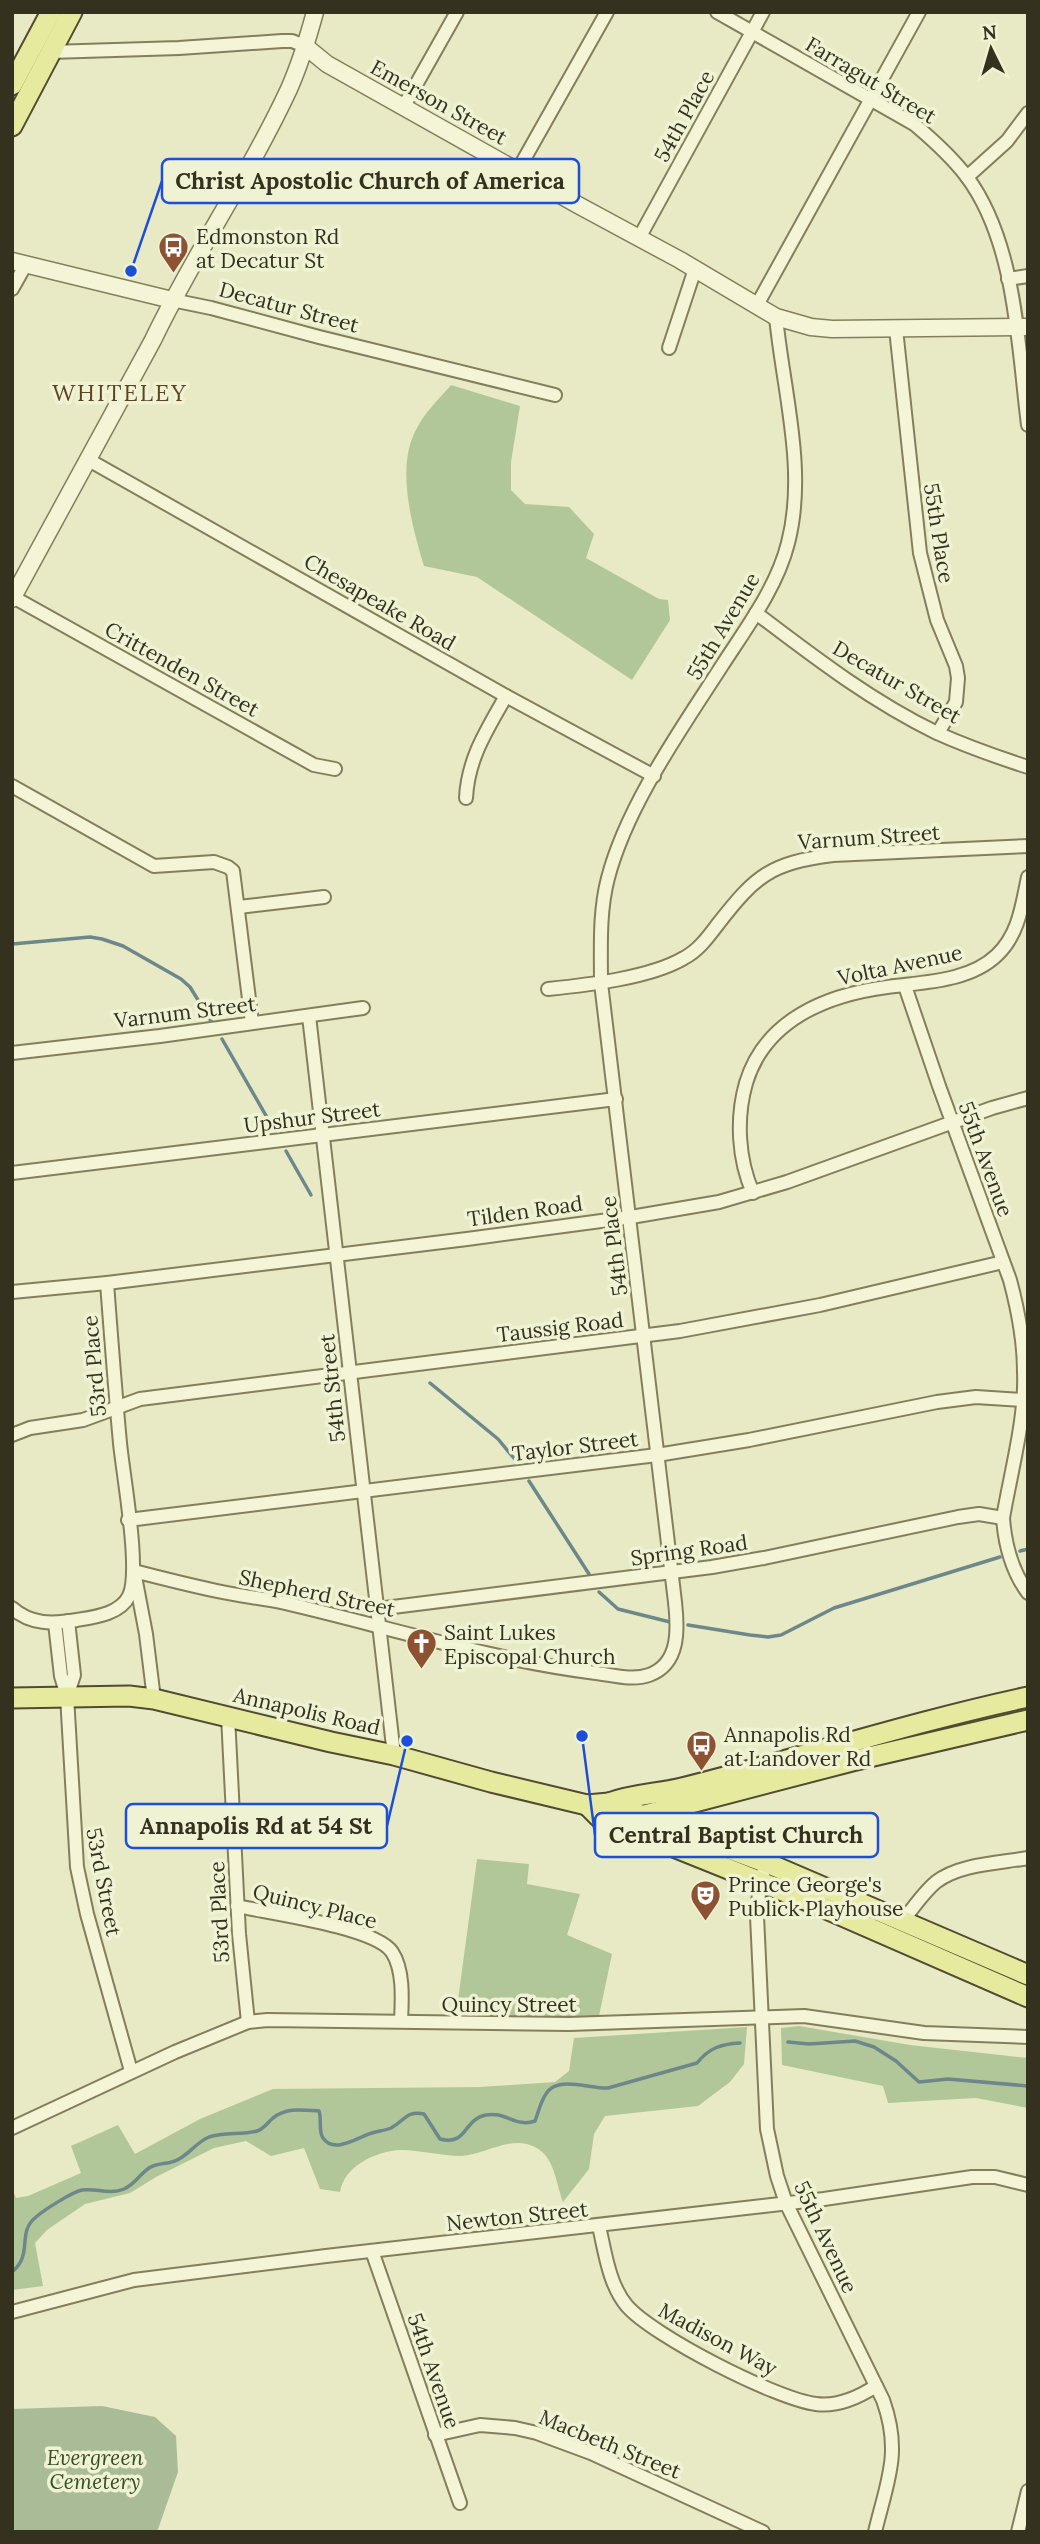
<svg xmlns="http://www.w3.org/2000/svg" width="1040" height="2544" viewBox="0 0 1040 2544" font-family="Lora,serif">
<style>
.green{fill:#b1c799}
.cemetery{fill:#aabc97}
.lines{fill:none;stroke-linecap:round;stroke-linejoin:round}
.stream{stroke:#6d878a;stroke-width:3.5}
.minor-casing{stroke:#837f5c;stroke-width:16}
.tertiary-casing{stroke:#837f5c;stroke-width:19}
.primary-casing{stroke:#514b30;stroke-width:23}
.minor{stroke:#f3f5d6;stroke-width:12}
.tertiary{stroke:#f3f5d6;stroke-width:16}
.primary{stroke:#e6ea9f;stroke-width:19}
.labels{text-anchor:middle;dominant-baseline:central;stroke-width:7;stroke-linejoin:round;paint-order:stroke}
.street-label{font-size:21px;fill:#34311f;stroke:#eff2d3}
.poi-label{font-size:21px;fill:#34311f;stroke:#eff2d3;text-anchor:start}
.park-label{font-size:21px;font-style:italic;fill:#364f27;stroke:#eff2d3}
.neighbourhood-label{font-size:23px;letter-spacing:2px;fill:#5d4422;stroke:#eff2d3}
.leader{fill:none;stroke:#1d4ed8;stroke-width:2.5}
.callout-dot{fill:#1d4ed8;stroke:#eff2d3;stroke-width:2.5}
.callout{fill:#eff2d3;stroke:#1d4ed8;stroke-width:2.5}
.callout-label{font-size:23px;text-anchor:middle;font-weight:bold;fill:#34311f}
</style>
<rect width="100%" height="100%" fill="#e7eac4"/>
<g class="green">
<path d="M 451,385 L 520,406 L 511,462 L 511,490 L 525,504 L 569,507 L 594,534 L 586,558 L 659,599 L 668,600 L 670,620 L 632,680 L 477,577 L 424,566 C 412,526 395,466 417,428 C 425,412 440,398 451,385 Z"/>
<path d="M 477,1859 L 529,1864 L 527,1884 L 580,1894 L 567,1935 L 612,1954 L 599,2016 L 503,2017 L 456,2015 Z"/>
<path d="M 799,2026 L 910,2045 L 1028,2058 L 1028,2108 L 976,2098 L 888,2103 L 883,2086 L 782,2065 L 781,2028 Z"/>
<path d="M 747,2027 L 744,2064 L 730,2082 L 698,2106 L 605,2116 L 594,2134 L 589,2169 L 563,2202 C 555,2181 555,2153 530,2145 C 507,2137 484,2155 461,2156 C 441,2156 421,2150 401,2150 C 376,2151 344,2166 340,2192 L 320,2189 L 304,2148 L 271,2156 L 246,2141 L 214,2148 L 156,2177 L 130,2193 L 85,2204 L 47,2230 L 35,2243 L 43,2286 L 12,2290 L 12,2188 L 16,2198 L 28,2196 L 81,2173 L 71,2146 L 118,2125 L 135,2154 L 200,2119 L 273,2089 L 480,2087 L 555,2082 L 569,2071 L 574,2038 Z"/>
</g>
<path class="cemetery" d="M 102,2406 L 155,2417 L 176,2436 L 178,2472 L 157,2532 L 23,2532 L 12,2529 L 12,2409 Z"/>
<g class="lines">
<g class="stream">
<path d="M 12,944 L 90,937 L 102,939 L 123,946 L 181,979 L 190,987 L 211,1021"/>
<path d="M 222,1039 L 276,1133"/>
<path d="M 286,1151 L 311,1195"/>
<path d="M 430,1383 L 498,1439 L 518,1463"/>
<path d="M 529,1481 L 589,1574"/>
<path d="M 1020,1551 L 1028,1549"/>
<path d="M 599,1592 L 618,1609 L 670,1622"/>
<path d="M 688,1625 L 750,1635 L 768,1637 L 781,1635 L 834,1608 L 1000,1557"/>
<path d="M 788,2042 L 809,2044 L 855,2041 L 874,2047 L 896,2061 L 919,2082 L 948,2079 L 1028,2086"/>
<path d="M 12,2272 C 34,2254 16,2233 36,2217 C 44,2210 72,2192 82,2190 C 97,2188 109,2195 124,2189 C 135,2184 139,2175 149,2168 C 157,2162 170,2165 179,2159 C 190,2153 197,2142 209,2137 C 224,2132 242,2135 257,2131 C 265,2128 267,2123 273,2118 C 287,2107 302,2110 319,2111 C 322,2120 318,2130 323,2138 C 334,2154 357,2138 369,2134 C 376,2131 384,2131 391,2128 C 404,2121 407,2110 424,2114 L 440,2139 C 468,2146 463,2119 486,2115 C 505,2111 516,2128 535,2121 C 539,2111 541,2098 549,2090 C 562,2077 592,2089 608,2088 L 697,2063 C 709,2048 721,2044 740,2043"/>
</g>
<defs>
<g id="minor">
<path d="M 717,12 L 914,124 C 933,140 952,157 967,177 C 1016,243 1018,346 1028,425"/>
<path d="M 50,52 L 179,48 L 282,41 L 292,41 L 305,46"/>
<path d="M 404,106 L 457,12"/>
<path d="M 518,170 L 607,12"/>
<path d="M 967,177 L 1007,141 L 1028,113"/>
<path d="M 639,238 L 763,12"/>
<path d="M 1008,279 L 1028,276"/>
<path d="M 12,289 L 26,264"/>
<path d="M 172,300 L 211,308 L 319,337 L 555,395"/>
<path d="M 757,305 L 919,12"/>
<path d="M 896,329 L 920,553 L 937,620 L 956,666 L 958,678 L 956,702 L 938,733"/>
<path d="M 669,348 L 695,269"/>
<path d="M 87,459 L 506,696 L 654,776"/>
<path d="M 13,597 L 314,765 L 335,769"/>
<path d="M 756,613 C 814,657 871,701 937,733 C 966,746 997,757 1028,767"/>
<path d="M 12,786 L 154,866 L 214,862 L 228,867 L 233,871 L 252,1023"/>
<path d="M 466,798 C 468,758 487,730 506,696"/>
<path d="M 239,907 L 324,897"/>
<path d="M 905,986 L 939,1086 L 1010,1280 C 1018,1310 1024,1340 1024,1372 C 1026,1418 1011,1471 1003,1518 C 1005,1545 1011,1570 1028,1593"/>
<path d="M 548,989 C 587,985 650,978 684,958 C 699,950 708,937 718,924 C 756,875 771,863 833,855 L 1028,846"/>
<path d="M 309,1016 L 394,1755"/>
<path d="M 12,1053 L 160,1036 L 363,1008"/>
<path d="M 12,1173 L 616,1099"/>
<path d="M 753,1193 C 738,1159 736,1118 746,1083 C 765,1020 826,995 887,987 C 923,982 969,982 997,955 C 1019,934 1022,905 1028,877"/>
<path d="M 12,1292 L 107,1283 L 467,1239 L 631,1217 L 719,1202 L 787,1182 L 992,1108 L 1028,1098"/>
<path d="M 12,1435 L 30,1428 L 83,1420 L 140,1399 L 680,1331 L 820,1305 L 1003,1262"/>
<path d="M 128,1520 L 657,1455 L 749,1440 L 937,1402 L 976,1397 L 1023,1400"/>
<path d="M 12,1608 C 31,1625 53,1624 77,1620 C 95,1617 120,1614 129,1596 C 141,1571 123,1475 120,1443 C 115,1389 111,1336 107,1283"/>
<path d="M 377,1609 L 712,1567 L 764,1558 L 958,1517 L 979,1514 L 1003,1518"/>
<path d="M 55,1623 L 61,1676 L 67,1696 L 77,1867 L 87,1914 L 131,2071"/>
<path d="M 67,1696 L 74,1675 L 68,1621"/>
<path d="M 154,1699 L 146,1634 L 134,1571 C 161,1578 189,1585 217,1591 C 239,1596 262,1598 285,1603 C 388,1627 491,1660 596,1673 C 613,1675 632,1681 649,1675 C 680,1664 678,1629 675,1602 L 601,983 C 601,948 599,912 608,878 C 627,805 682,728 723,664 C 747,627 777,587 788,543 C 807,470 783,390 776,317"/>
<path d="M 228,1716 L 239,1934 L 248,2022"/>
<path d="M 767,1863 L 760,1881 L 757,1916 L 767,2129 L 777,2176 L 786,2203 L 883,2400 C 902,2453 887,2481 875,2532"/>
<path d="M 237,1906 C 269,1913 375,1927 392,1952 C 404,1970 402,2000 401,2021"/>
<path d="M 903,1921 C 913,1908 923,1893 936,1882 C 959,1864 999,1863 1028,1858"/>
<path d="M 12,2128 L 175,2052 L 248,2022 L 267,2020 L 569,2024 L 804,2016 L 924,2033 L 1028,2037"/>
<path d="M 599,2226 C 605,2252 609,2285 627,2306 C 653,2336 776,2399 816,2404 C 837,2407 859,2397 876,2386"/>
<path d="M 372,2251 L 460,2503"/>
<path d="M 12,2312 L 134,2280 L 326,2256 L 824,2199 L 972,2177 L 995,2177 L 1028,2185"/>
<path d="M 435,2435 L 480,2425 L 515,2428 L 537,2433 L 591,2453 L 763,2532"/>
<path d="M 1018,2532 L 1028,2491"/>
</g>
<g id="tertiary">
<path d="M 305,46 L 327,64 L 578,205 L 680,260 L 776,317 L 811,327 L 832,329 L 1028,327"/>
<path d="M 12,261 L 172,300"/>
<path d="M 12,599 L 153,340 C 194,254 249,175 289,89 C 300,64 308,38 315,12"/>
</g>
<g id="primary">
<path d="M 12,85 L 51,12"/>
<path d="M 12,126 L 72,12"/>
<path d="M 12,1698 L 129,1696 L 154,1699 L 331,1742 L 394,1755 L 491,1782 L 587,1805 L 609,1803 L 767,1863 L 1028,1975"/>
<path d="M 609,1803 C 634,1794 657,1794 682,1788 C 798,1759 911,1722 1028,1697"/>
<path d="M 587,1805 L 599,1817 L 808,1901 L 1028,1997"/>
<path d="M 641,1816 L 852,1761 L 1028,1720"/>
</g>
</defs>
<use href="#minor" class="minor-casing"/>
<use href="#tertiary" class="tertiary-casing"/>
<use href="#primary" class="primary-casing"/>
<use href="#minor" class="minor"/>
<use href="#tertiary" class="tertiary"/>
<use href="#primary" class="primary"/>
</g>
<defs>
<symbol id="bus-pin" viewBox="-11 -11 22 30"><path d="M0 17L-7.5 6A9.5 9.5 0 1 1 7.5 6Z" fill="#8c5232" stroke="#eff2d3"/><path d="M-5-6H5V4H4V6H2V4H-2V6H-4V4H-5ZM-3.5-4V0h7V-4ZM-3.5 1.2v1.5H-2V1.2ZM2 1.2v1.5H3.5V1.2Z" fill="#fff"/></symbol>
<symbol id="church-pin" viewBox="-11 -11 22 30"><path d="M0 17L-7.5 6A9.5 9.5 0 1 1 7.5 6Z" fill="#8c5232" stroke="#eff2d3"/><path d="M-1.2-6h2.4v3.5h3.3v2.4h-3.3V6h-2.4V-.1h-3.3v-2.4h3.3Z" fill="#fff"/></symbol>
<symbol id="theatre-pin" viewBox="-11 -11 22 30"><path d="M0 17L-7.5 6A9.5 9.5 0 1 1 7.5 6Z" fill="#8c5232" stroke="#eff2d3"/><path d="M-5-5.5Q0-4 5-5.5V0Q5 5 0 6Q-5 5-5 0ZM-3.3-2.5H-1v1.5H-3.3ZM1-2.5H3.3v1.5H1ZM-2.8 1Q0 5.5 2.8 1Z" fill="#fff"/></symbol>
</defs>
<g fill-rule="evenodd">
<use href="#bus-pin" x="156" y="230" width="35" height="47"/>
<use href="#church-pin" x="404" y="1626" width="35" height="47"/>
<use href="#bus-pin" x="684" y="1728" width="35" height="47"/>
<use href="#theatre-pin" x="688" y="1878" width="35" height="47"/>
</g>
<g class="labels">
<g class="street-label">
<text transform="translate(871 80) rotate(31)">Farragut Street</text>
<text transform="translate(439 102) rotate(29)">Emerson Street</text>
<text transform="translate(684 116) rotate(-61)">54th Place</text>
<text transform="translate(289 307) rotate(15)">Decatur Street</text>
<text transform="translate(939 533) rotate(81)">55th Place</text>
<text transform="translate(380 602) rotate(30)">Chesapeake Road</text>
<text transform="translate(723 626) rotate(-59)">55th Avenue</text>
<text transform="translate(182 669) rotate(29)">Crittenden Street</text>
<text transform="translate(897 682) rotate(30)">Decatur Street</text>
<text transform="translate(869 837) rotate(-4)">Varnum Street</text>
<text transform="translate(900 965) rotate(-12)">Volta Avenue</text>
<text transform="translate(185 1012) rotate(-7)">Varnum Street</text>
<text transform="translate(312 1117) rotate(-7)">Upshur Street</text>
<text transform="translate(986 1159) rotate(70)">55th Avenue</text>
<text transform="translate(525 1211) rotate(-8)">Tilden Road</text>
<text transform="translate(614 1246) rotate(-97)">54th Place</text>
<text transform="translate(560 1327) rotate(-7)">Taussig Road</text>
<text transform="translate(94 1366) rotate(-95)">53rd Place</text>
<text transform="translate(332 1388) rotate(-96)">54th Street</text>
<text transform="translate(575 1446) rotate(-7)">Taylor Street</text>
<text transform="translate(689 1550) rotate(-8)">Spring Road</text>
<text transform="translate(317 1593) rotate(12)">Shepherd Street</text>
<text transform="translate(307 1711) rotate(13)">Annapolis Road</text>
<text transform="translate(104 1882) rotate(79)">53rd Street</text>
<text transform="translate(315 1906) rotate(14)">Quincy Place</text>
<text transform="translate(219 1912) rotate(-93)">53rd Place</text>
<text x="509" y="2004">Quincy Street</text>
<text transform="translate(517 2216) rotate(-6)">Newton Street</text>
<text transform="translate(826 2237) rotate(65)">55th Avenue</text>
<text transform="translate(718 2339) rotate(28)">Madison Way</text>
<text transform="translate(434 2371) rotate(71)">54th Avenue</text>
<text transform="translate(610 2444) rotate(22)">Macbeth Street</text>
</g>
<g class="poi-label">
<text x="196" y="236">Edmonston Rd<tspan x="196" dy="24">at Decatur St</tspan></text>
<text x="444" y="1632">Saint Lukes<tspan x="444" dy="24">Episcopal Church</tspan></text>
<text x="724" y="1734">Annapolis Rd<tspan x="724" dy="24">at Landover Rd</tspan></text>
<text x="728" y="1884">Prince George's<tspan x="728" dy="24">Publick Playhouse</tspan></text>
</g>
<g class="park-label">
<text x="95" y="2457">Evergreen<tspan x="95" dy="24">Cemetery</tspan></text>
</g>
<g class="neighbourhood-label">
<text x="120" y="392">WHITELEY</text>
</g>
</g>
<path class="leader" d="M131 271L162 181M407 1741L387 1826M582 1736L595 1835"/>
<g class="callout-dot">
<circle cx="131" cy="271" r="7"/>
<circle cx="407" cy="1741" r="7"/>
<circle cx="582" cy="1736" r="7"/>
</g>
<g class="callout">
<rect x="162" y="159" width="417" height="44" rx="7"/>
<rect x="126" y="1804" width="261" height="44" rx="7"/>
<rect x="595" y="1813" width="283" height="44" rx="7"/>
</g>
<g class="callout-label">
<text x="370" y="189">Christ Apostolic Church of America</text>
<text x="256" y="1834">Annapolis Rd at 54 St</text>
<text x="736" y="1843">Central Baptist Church</text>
</g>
<rect width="1040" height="2544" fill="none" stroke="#34311f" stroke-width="28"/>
<g transform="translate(991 49) rotate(355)" stroke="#eff2d3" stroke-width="5" paint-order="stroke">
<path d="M0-5L12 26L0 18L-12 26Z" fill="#34311f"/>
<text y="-10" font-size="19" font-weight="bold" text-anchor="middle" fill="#34311f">N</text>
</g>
</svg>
